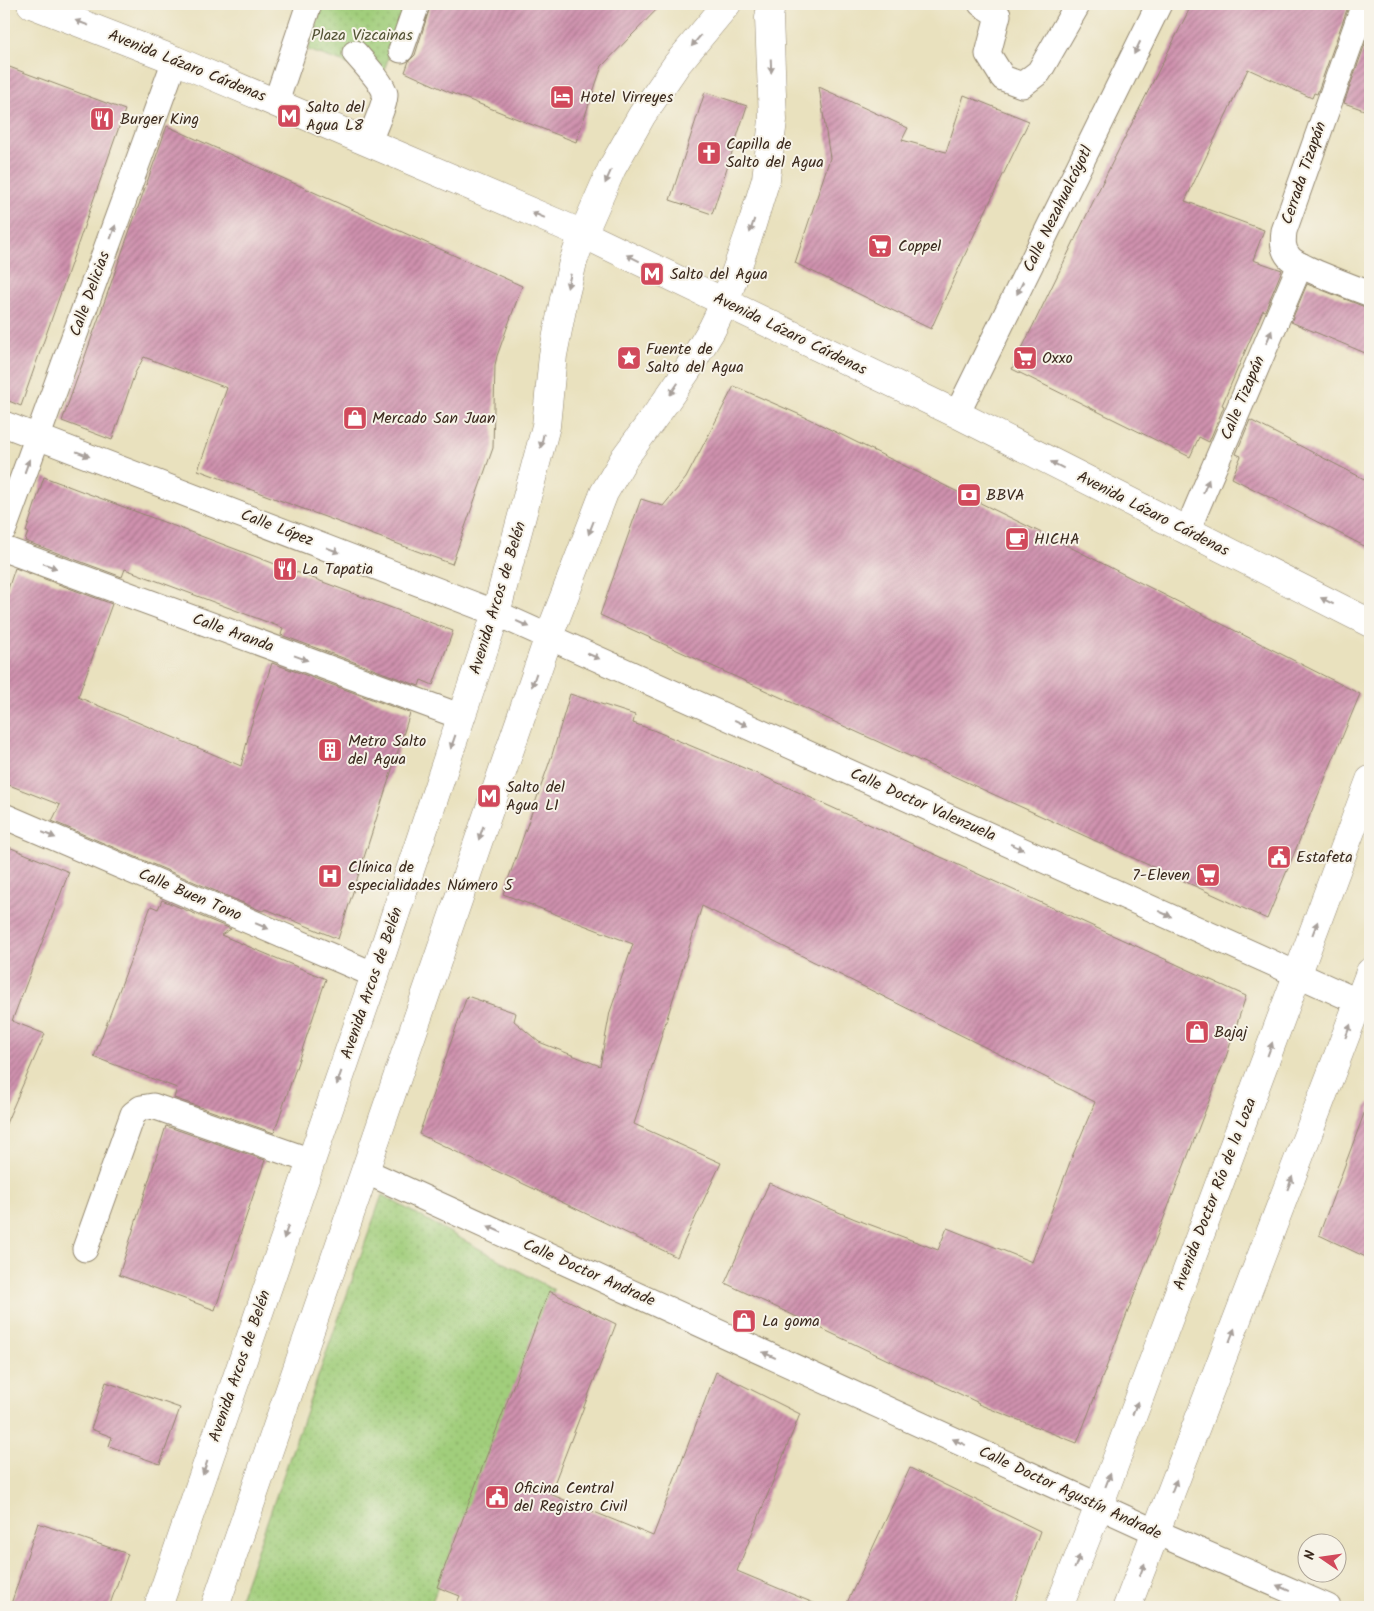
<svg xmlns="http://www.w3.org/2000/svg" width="1374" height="1611" viewBox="0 0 1374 1611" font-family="Kalam,sans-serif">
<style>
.park{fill:url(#park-dots);stroke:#6e7c4c}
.building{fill:url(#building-hatch)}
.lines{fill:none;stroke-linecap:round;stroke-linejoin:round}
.minor-casing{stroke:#92866e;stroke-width:27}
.major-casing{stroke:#92866e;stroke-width:29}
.minor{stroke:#fff;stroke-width:25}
.major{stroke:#fff;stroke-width:28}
.oneway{fill:#a79f9a}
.labels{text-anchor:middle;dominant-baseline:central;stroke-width:4;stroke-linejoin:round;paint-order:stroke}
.park-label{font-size:16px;fill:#545335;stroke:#f7f3e8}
.street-label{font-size:16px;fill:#3b2a1e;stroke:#f7f3e8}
.poi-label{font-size:16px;fill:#3b2a1e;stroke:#f7f3e8;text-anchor:start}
</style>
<defs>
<pattern id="park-dots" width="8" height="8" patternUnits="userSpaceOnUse" patternTransform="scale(1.25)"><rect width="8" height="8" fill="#a1ce7b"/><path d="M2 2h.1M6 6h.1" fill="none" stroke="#8cb16a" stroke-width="1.8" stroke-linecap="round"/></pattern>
<pattern id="building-hatch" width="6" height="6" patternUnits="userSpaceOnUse" patternTransform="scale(1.25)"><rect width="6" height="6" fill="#cf91ae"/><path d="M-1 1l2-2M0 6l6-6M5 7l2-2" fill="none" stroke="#a9778d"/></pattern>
</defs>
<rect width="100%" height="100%" fill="#f7f3e8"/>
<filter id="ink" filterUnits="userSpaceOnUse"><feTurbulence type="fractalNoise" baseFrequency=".02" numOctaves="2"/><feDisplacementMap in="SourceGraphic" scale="10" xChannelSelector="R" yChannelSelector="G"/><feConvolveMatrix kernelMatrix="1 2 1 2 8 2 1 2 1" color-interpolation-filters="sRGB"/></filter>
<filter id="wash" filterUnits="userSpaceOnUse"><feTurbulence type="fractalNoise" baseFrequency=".0096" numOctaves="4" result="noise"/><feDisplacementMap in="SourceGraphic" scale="20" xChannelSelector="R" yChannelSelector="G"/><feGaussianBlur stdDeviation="1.12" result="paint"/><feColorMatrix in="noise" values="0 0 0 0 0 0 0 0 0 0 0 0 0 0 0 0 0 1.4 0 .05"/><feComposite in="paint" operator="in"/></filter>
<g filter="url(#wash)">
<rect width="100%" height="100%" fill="#e9e1be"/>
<g class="park">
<path d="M 323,4 L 407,4 L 382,76 L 308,50 Z"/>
<path d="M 382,1195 L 554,1290 L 430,1607 L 237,1607 Z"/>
</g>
<g id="blocks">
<g class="building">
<path d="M 431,4 L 662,4 L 602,66 L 576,142 L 449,92 L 405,72 L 409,61 L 415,55 Z"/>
<path d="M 1192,4 L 1349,4 L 1317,94 L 1314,93 L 1312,98 L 1248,69 L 1185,201 L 1264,230 L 1253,260 L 1282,270 L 1265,311 L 1263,310 L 1222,405 L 1224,406 L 1209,442 L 1199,437 L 1190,457 L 1012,369 L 1107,173 Z"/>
<path d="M 1370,30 L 1370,112 L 1344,103 Z"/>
<path d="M 4,65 L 125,110 L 21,406 L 4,399 Z"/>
<path d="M 819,87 L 908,128 L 902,140 L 946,152 L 964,95 L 1029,121 L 974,235 L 931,329 L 795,263 L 830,158 Z"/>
<path d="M 705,92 L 747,106 L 712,214 L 670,200 Z"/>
<path d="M 167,126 L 522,286 L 497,356 L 495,365 L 493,448 L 452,564 L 198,470 L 227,388 L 144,357 L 135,373 L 112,440 L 62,421 Z"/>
<path d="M 1307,284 L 1365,307 L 1370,308 L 1370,355 L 1291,322 Z"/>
<path d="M 734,386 L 805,417 L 1062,543 L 1360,694 L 1267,919 L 600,615 L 641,499 L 663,506 L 686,478 Z"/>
<path d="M 1250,420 L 1370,482 L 1370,549 L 1232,478 L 1241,456 L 1236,454 Z"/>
<path d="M 44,477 L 453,631 L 433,685 L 421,680 L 419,686 L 281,635 L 283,628 L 125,569 L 122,577 L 25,541 L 28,532 L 26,532 Z"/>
<path d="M 15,568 L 112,604 L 78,697 L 241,766 L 251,726 L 272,663 L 410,713 L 338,939 L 266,909 L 262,911 L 52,821 L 60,805 L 4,783 L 4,601 Z"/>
<path d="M 570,694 L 635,715 L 633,723 L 653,730 L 763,776 L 1246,996 L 1226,1057 L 1077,1443 L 978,1404 L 979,1403 L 725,1283 L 769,1183 L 855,1219 L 938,1250 L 947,1228 L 1032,1262 L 1072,1157 L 1095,1102 L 702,906 L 634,1124 L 721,1163 L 677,1257 L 419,1134 L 467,996 L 516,1013 L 514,1021 L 539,1042 L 600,1066 L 610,1012 L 633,944 L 503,894 L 552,755 Z"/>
<path d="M 4,845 L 69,872 L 12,1021 L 45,1034 L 4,1128 Z"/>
<path d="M 162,900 L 231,929 L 221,935 L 326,979 L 274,1133 L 174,1098 L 177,1088 L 94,1057 L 151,906 L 158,909 Z"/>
<path d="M 1368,1103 L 1370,1103 L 1370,1259 L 1319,1235 Z"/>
<path d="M 166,1126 L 265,1160 L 215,1310 L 119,1275 Z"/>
<path d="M 549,1291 L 616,1324 L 550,1494 L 653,1536 L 716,1372 L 800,1414 L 737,1571 L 823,1607 L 455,1607 L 460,1596 L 437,1587 Z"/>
<path d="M 106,1382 L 180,1408 L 160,1464 L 109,1446 L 112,1437 L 91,1429 Z"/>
<path d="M 910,1468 L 1040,1531 L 1013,1607 L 845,1607 Z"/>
<path d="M 38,1523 L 128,1554 L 109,1607 L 10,1607 Z"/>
</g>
</g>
</g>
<g filter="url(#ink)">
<use href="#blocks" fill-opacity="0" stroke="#92866e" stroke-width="1"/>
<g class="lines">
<defs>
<g id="minor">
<path d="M 981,4 L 998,15 L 988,54 L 1003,78 L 1022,85 L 1039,72 L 1078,4"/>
<path d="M 1364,4 L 1284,231 C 1283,240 1282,249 1289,257 C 1297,267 1355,288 1370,294"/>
<path d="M 401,50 L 417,4"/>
<path d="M 355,53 C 362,61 384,85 385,94 C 386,103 372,132 369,142"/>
<path d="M 276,102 L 309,4"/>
<path d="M 957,414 L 1159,4"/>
<path d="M 4,424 L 496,613 L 1370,1007"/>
<path d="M 4,529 L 175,60"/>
<path d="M 1187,531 L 1300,265"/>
<path d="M 4,549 L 462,717"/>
<path d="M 4,816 L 375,975"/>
<path d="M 365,1171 L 1156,1532 L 1328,1607"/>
<path d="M 85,1249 L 133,1114 L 141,1108 L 153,1106 L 311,1161"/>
</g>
<g id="major">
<path d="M 31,4 L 175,60 L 583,234 L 957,414 L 1370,623"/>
<path d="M 158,1607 L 375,975 L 496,613 L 546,426 L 553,355 L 564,299 L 573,262 L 583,234 L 612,168 L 642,115 L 677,64 L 727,4"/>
<path d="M 215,1607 L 549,636 L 604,493 L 625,457 L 664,404 L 688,369 L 712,329 L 725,302 L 750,231 L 766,179 L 773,120 L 769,18 L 771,4"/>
<path d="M 1059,1607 L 1099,1506 L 1370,780"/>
<path d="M 1127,1607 L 1370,972"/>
</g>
</defs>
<use href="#minor" class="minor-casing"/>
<use href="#major" class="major-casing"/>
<use href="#minor" class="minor"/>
<use href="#major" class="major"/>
</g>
<defs><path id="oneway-solid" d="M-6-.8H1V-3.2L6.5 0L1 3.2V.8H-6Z" transform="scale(1.25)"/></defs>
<g class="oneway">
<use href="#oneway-solid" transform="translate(82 23) rotate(-159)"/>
<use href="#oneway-solid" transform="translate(696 41) rotate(130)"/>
<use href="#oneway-solid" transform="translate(1137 48) rotate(116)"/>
<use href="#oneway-solid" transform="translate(771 66) rotate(88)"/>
<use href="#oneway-solid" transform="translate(608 177) rotate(114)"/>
<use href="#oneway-solid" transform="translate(538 215) rotate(-157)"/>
<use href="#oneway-solid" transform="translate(752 226) rotate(108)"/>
<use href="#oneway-solid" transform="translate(113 232) rotate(-70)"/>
<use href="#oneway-solid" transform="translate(633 258) rotate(-154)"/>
<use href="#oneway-solid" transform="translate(569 281) rotate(104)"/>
<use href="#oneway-solid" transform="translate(1020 288) rotate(116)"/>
<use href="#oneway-solid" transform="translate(1269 337) rotate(-67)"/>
<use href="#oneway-solid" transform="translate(674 389) rotate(124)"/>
<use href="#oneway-solid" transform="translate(542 441) rotate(103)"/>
<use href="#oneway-solid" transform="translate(83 454) rotate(21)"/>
<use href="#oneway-solid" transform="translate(1057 465) rotate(-153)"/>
<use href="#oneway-solid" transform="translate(27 466) rotate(-70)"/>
<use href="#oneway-solid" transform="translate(1206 486) rotate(-67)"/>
<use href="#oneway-solid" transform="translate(591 528) rotate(111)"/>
<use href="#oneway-solid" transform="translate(333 550) rotate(21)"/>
<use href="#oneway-solid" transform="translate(50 566) rotate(20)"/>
<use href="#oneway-solid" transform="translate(1327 601) rotate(-153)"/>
<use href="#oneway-solid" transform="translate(523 624) rotate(24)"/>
<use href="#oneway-solid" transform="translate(593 656) rotate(24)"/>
<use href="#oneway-solid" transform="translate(301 658) rotate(20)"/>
<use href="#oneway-solid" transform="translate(534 680) rotate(109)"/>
<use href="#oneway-solid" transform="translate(741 723) rotate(24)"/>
<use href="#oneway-solid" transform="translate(453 742) rotate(109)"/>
<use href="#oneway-solid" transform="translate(481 833) rotate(109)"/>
<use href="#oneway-solid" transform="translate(49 835) rotate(23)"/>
<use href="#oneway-solid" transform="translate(1017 847) rotate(24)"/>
<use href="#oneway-solid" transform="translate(1165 914) rotate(24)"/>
<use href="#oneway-solid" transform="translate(262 926) rotate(23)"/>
<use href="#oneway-solid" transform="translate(1315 928) rotate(-69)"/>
<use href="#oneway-solid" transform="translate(1348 1031) rotate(-69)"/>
<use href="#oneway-solid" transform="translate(1270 1049) rotate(-70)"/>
<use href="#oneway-solid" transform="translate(339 1078) rotate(109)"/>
<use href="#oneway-solid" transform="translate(1290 1183) rotate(-69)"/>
<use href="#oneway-solid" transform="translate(494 1229) rotate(-156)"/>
<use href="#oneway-solid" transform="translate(286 1232) rotate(109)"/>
<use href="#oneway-solid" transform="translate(1232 1335) rotate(-69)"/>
<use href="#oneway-solid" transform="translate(769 1355) rotate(-156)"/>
<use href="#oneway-solid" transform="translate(1135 1408) rotate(-69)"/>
<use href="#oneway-solid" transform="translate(959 1442) rotate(-155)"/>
<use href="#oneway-solid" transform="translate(205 1468) rotate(109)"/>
<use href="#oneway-solid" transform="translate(1108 1480) rotate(-69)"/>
<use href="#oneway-solid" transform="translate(1174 1486) rotate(-69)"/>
<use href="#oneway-solid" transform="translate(1077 1562) rotate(-69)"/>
<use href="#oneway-solid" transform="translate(1142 1570) rotate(-69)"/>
<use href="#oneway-solid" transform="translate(1283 1588) rotate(-156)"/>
</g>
</g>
<defs>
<symbol id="hotel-square" viewBox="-11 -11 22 22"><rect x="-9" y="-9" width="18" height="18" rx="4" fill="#d1495b" stroke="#f7f3e8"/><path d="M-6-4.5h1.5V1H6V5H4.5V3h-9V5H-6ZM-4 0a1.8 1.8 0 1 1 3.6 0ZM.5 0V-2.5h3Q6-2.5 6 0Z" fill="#fff"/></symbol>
<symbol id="metro-square" viewBox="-11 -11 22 22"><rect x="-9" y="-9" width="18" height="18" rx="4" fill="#d1495b" stroke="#f7f3e8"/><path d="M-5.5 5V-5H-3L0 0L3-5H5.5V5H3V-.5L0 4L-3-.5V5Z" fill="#fff"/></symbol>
<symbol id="restaurant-square" viewBox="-11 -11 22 22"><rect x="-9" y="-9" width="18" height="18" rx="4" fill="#d1495b" stroke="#f7f3e8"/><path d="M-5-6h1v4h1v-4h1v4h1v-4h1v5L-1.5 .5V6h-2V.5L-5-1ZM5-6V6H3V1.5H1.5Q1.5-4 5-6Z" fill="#fff"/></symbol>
<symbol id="church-square" viewBox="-11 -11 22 22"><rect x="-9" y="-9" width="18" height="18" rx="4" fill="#d1495b" stroke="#f7f3e8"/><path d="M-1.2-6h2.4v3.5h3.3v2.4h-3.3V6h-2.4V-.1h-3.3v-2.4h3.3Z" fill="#fff"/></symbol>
<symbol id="supermarket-square" viewBox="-11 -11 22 22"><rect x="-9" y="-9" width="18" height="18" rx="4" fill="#d1495b" stroke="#f7f3e8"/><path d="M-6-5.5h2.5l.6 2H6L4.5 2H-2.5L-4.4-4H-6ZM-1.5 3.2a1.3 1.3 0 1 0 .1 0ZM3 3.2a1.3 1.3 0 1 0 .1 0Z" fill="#fff"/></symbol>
<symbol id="sight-square" viewBox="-11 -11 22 22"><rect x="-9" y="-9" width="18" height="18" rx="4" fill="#d1495b" stroke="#f7f3e8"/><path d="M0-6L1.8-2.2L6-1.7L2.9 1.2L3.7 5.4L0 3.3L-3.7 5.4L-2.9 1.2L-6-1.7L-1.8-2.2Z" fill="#fff"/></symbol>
<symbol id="shop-square" viewBox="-11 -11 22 22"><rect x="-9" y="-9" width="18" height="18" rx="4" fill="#d1495b" stroke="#f7f3e8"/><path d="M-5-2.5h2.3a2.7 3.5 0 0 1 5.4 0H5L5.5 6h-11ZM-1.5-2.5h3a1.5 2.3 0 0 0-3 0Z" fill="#fff"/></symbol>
<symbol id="bank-square" viewBox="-11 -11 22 22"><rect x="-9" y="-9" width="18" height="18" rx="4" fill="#d1495b" stroke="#f7f3e8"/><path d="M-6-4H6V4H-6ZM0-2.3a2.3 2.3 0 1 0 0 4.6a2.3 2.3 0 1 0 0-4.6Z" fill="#fff"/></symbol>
<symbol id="cafe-square" viewBox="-11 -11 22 22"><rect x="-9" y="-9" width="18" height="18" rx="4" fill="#d1495b" stroke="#f7f3e8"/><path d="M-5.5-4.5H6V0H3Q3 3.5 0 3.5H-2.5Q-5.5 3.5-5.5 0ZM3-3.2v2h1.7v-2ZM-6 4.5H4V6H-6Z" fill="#fff"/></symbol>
<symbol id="building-square" viewBox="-11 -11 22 22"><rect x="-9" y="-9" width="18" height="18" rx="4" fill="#d1495b" stroke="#f7f3e8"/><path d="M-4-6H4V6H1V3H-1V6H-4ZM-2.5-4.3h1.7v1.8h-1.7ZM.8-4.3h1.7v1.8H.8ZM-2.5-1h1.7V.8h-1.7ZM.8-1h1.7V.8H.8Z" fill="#fff"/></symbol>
<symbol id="civic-square" viewBox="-11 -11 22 22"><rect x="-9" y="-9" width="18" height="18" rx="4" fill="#d1495b" stroke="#f7f3e8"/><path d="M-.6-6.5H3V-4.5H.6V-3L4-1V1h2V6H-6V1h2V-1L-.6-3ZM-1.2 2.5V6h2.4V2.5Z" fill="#fff"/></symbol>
<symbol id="hospital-square" viewBox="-11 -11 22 22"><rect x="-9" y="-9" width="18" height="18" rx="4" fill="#d1495b" stroke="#f7f3e8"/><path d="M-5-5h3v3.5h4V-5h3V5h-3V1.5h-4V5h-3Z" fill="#fff"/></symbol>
</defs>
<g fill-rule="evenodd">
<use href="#hotel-square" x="548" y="83" width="28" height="28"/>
<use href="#metro-square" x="275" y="102" width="28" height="28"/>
<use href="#restaurant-square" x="88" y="105" width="28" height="28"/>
<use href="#church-square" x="695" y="139" width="28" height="28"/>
<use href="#supermarket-square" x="866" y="232" width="28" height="28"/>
<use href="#metro-square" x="638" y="260" width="28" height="28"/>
<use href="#sight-square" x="615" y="344" width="28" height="28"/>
<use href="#supermarket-square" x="1011" y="344" width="28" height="28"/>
<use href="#shop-square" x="341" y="404" width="28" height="28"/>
<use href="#bank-square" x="955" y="481" width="28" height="28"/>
<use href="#cafe-square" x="1003" y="525" width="28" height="28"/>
<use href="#restaurant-square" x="271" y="555" width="28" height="28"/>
<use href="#building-square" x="316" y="736" width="28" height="28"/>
<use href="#metro-square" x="475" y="782" width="28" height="28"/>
<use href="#civic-square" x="1265" y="843" width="28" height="28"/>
<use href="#supermarket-square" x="1194" y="861" width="28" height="28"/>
<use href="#hospital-square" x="316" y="862" width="28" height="28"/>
<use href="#shop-square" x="1183" y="1018" width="28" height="28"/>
<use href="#shop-square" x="730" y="1307" width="28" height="28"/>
<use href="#civic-square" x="483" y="1483" width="28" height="28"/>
</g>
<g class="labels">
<g class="park-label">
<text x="362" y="35">Plaza Vizcainas</text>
</g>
<g class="street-label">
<text transform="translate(187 66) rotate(22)">Avenida Lázaro Cárdenas</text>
<text transform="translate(1304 173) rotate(-71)">Cerrada Tizapán</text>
<text transform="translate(1058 209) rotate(-64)">Calle Nezahualcóyotl</text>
<text transform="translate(90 294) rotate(-70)">Calle Delicias</text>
<text transform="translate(790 334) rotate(26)">Avenida Lázaro Cárdenas</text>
<text transform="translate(1243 398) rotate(-67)">Calle Tizapán</text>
<text transform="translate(1153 514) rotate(27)">Avenida Lázaro Cárdenas</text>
<text transform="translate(277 528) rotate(21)">Calle López</text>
<text transform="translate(498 598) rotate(-73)">Avenida Arcos de Belén</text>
<text transform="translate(233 633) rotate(20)">Calle Aranda</text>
<text transform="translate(923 805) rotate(24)">Calle Doctor Valenzuela</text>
<text transform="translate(190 895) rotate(23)">Calle Buen Tono</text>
<text transform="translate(372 983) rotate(-71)">Avenida Arcos de Belén</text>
<text transform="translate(1215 1194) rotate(-69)">Avenida Doctor Río de la Loza</text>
<text transform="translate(589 1273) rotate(24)">Calle Doctor Andrade</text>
<text transform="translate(240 1366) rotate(-71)">Avenida Arcos de Belén</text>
<text transform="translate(1070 1493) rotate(25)">Calle Doctor Agustín Andrade</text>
</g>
<g class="poi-label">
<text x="580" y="97">Hotel Virreyes</text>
<text x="306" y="107">Salto del<tspan x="306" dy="18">Agua L8</tspan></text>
<text x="120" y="119">Burger King</text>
<text x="726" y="144">Capilla de<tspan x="726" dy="18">Salto del Agua</tspan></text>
<text x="898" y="246">Coppel</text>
<text x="670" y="274">Salto del Agua</text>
<text x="646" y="349">Fuente de<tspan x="646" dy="18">Salto del Agua</tspan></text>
<text x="1042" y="358">Oxxo</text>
<text x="372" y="418">Mercado San Juan</text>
<text x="986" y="495">BBVA</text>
<text x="1034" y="539">HICHA</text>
<text x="302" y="569">La Tapatia</text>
<text x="348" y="741">Metro Salto<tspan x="348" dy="18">del Agua</tspan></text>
<text x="506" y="787">Salto del<tspan x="506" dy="18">Agua L1</tspan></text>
<text x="1296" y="857">Estafeta</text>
<text x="348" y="867">Clínica de<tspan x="348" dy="18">especialidades Número 5</tspan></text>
<text x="1190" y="875" text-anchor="end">7-Eleven</text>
<text x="1214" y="1032">Bajaj</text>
<text x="762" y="1321">La goma</text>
<text x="514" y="1488">Oficina Central<tspan x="514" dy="18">del Registro Civil</tspan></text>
</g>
</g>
<rect width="1374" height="1611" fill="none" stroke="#f7f3e8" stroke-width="20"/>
<g transform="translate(1322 1558) rotate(283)"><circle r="24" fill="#f7f3e8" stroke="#aca397"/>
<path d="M0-4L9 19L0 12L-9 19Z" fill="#d1495b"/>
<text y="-8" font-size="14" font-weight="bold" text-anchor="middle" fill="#3b2a1e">N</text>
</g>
</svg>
